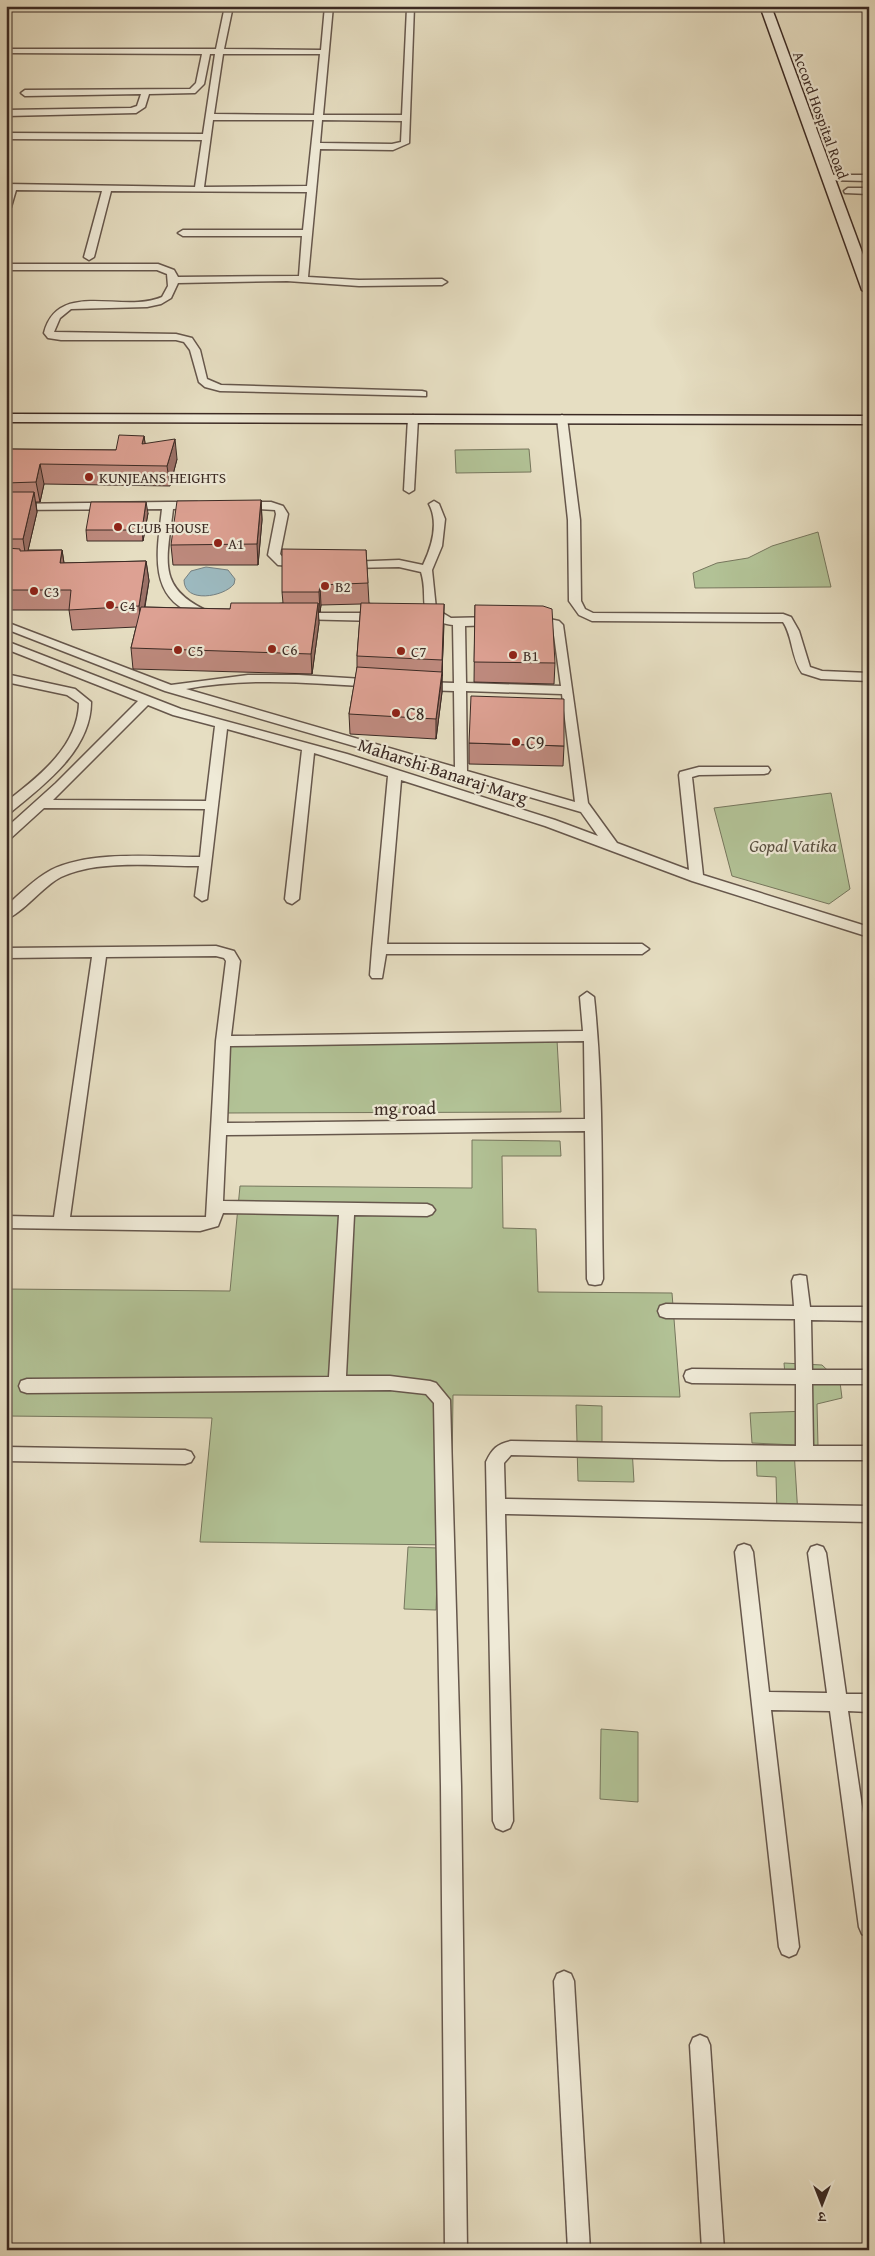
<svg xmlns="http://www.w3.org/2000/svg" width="875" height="2256" viewBox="0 0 875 2256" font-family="'Gentium Book Plus','Noto Serif Devanagari',serif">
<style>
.green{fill:#b2c296;stroke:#76765d}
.water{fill:#9cb9bf;stroke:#758081}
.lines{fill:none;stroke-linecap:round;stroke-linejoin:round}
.street-casing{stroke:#66574c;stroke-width:3}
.secondary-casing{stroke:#3b2a24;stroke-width:3}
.street{fill:#efead7;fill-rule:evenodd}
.secondary{fill:#efead7;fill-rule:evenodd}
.wall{fill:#be8a7e;stroke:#3b2a24}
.shaded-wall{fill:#9b7167;stroke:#3b2a24}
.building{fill:#dda193;stroke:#3b2a24}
.poi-dot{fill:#8f2418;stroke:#efead7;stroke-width:2}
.labels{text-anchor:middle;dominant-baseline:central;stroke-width:4.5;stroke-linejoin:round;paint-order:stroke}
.far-street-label{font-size:15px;fill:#3b2a24;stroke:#efead7}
.far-poi-label{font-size:15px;fill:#3b2a24;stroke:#efead7;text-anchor:start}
.poi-label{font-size:18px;fill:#3b2a24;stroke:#efead7;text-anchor:start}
.street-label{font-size:18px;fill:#3b2a24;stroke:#efead7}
.park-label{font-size:18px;font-style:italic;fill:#595040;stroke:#efead7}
</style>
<rect width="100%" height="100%" fill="#e6dec2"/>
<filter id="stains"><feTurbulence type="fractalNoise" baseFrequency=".004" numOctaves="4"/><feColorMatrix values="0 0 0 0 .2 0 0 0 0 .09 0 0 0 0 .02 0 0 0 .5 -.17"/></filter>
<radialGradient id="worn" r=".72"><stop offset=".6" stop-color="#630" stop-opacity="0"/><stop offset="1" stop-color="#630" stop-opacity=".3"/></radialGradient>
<g class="green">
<path d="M 529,449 L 531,472 L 456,473 L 455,450 Z"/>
<path d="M 818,532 L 831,587 L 695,588 L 693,573 L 717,563 L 748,558 L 772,546 Z"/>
<path d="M 831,793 L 850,889 L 829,904 L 732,876 L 714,808 Z"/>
<path d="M 557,1040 L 561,1112 L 225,1113 L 231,1042 Z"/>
<path d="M 472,1140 L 560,1141 L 561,1156 L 502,1156 L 503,1228 L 536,1229 L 538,1292 L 672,1293 L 680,1397 L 453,1395 L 451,1545 L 200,1542 L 212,1418 L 6,1416 L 6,1289 L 230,1291 L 240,1186 L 472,1188 Z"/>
<path d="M 784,1363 L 822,1365 L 840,1382 L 842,1398 L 817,1404 L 818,1446 L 752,1443 L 750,1413 L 809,1411 L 813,1376 L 785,1375 Z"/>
<path d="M 576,1405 L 602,1406 L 602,1443 L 577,1442 Z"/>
<path d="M 577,1447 L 632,1448 L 634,1482 L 578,1481 Z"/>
<path d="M 756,1448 L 794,1450 L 798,1515 L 777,1513 L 776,1477 L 757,1476 Z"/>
<path d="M 408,1547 L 438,1548 L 436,1610 L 404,1609 Z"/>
<path d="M 601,1729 L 638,1732 L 638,1802 L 600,1799 Z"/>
</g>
<path class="water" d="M 206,567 L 228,570 L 235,579 L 234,584 C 224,597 184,604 184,580 L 191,571 Z"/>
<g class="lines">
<defs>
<g id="street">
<path d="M 6,6 L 12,6 L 6,13 Z"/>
<path d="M 26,6 L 219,6 L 215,8 L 30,8 Z"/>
<path d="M 225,6 L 233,6 L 224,49 L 321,50 L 325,6 L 333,6 L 323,115 L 402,115 L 407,8 L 414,6 L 409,143 L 393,150 L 320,149 L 308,277 L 359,280 L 442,279 L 447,282 L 442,285 L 359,286 L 287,281 L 178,283 L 171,298 L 161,304 L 147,307 L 71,309 L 60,318 L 54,332 L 176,334 L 192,338 L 200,350 L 207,379 L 221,385 L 422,391 L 426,392 L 426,396 L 220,391 L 205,387 L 199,382 L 190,350 L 184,342 L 176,340 L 61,340 L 48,338 L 44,333 C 58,279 123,314 162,297 L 168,286 L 167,274 L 157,270 L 6,270 L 6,264 L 158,264 L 174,270 L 178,277 L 299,276 L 302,236 L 183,236 L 178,233 L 183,230 L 303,230 L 307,192 L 111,191 L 94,257 L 89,260 L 84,257 L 102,191 L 16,190 L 11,207 L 6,210 L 6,184 L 195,187 L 202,140 L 6,139 L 6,133 L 203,134 L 215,54 L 210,54 L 204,84 L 195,93 L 149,94 L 145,107 L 136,113 L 6,116 L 6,110 L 131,108 L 137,106 L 141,94 L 25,96 L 21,93 L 25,90 L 190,89 L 196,83 L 202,54 L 6,53 L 6,49 L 216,49 ZM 223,54 L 320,54 L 314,115 L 214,114 ZM 213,120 L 314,120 L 307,186 L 204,187 ZM 322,120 L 402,121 L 401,142 L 392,144 L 320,143 Z"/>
<path d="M 827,175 L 869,175 L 869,181 L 824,180 L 824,176 Z"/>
<path d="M 848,188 L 869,188 L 869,194 L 845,193 L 844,191 Z"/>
<path d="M 868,245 L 869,251 L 865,250 L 865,246 Z"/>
<path d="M 413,415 L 418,418 L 414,490 L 409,493 L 404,490 L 408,418 Z"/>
<path d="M 562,415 L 567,418 L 580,520 L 581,601 L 585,609 L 593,613 L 783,614 L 791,617 L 799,631 L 810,667 L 822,671 L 869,673 L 869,681 L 821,679 L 802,673 C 791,657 793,637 783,622 L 592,621 L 579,615 L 569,601 L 568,520 L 557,418 Z"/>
<path d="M 434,501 L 439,504 L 445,519 L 442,546 L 432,570 L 436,609 L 451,618 L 494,617 L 500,621 L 494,625 L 465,626 L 466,683 L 561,686 L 553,628 L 531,622 L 529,620 L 535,616 L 559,621 L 563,625 L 588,803 L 617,843 L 689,870 L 679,775 L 680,772 L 699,767 L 768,767 L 770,770 L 768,773 L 764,774 L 699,775 L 692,777 L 703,875 L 869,927 L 869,937 L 692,881 L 545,826 L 401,780 L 387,944 L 642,944 L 649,949 L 642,954 L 386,954 L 382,978 L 372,978 L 370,975 L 372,949 L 388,776 L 314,753 L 299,899 L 292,904 L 287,902 L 285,899 L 302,750 L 227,729 L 207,899 L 202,901 L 195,896 L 199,866 C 159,866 97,859 61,877 C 43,886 22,914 6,919 L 6,906 C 20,894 34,879 51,870 C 92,850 155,857 200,857 L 205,809 L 44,808 L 11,838 L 6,839 L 6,828 L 56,783 L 138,701 L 6,649 L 6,641 L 181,709 L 347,754 L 555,820 L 598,836 L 581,812 L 165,691 L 6,629 L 6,622 L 171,685 L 248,675 L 299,675 L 379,680 L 381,683 L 379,686 L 375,687 C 312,683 248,677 186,689 L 455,767 L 454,691 L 423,690 L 417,686 L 423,682 L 454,683 L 453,625 C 412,619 430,600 421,572 L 399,567 L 348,568 L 342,565 L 348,562 L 399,560 L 423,565 C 432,546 439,523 429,504 ZM 466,691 L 562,694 L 575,802 L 467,771 ZM 148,705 L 173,715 L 215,726 L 206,801 L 53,800 Z"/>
<path d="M 168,502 L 197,502 L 202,505 L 197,508 L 173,509 C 167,561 155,589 212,613 L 212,617 C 204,619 197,615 190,612 C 147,594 158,546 162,509 L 6,510 L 6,504 Z"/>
<path d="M 271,502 L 283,506 L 288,514 L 280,554 L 285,560 L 304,563 L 304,567 L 278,565 L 268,555 L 276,514 L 275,510 L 240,508 L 235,505 L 240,502 Z"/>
<path d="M 298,613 L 380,613 L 386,617 L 380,621 L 294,619 L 294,615 Z"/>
<path d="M 6,674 L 75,689 L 91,702 C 91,750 45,784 11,812 L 6,813 L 6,802 C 38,777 78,747 79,703 L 67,695 L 6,682 Z"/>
<path d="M 216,946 L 234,951 L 240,961 L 231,1036 L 583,1031 L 580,997 L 587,992 L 594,997 C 604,1090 601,1185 603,1279 L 601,1284 L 595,1285 L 589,1284 L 587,1279 L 585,1131 L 226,1135 L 223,1201 L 427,1204 L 432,1206 L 435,1210 L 432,1214 L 427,1216 L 354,1215 L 346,1376 L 390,1376 L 430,1381 L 436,1383 L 450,1400 L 461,1786 L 467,2250 L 445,2250 L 441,1786 L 434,1403 L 426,1394 L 390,1390 L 27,1393 L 21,1391 L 19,1386 L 21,1381 L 27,1379 L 329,1377 L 339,1215 L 223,1213 L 218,1226 L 200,1231 L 6,1228 L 6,1216 L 54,1217 L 92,957 L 6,958 L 6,948 ZM 216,956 L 224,958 L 226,961 L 216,1041 L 206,1217 L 70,1217 L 106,957 ZM 584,1041 L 585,1119 L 227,1123 L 230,1046 Z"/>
<path d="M 800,1275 L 806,1276 L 810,1307 L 869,1307 L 869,1321 L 811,1320 L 812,1370 L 869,1370 L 869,1384 L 812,1384 L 813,1446 L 869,1446 L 869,1460 L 721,1460 L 511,1455 L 504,1463 L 505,1499 L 869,1506 L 869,1522 L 505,1514 L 513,1821 L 510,1828 L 503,1831 L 496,1828 L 493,1821 L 486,1462 C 492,1449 497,1444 511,1441 L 796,1446 L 796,1384 L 692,1383 L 686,1381 L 684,1376 L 686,1371 L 692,1369 L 796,1370 L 795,1319 L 666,1318 L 660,1316 L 658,1311 L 660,1306 L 666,1304 L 794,1306 L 792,1281 L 794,1276 Z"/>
<path d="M 6,1447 L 185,1450 L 191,1452 L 194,1457 L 191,1462 L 185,1464 L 6,1461 Z"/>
<path d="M 744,1544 L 750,1546 L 753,1552 L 769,1692 L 827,1693 L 808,1553 L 811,1547 L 817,1545 L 823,1547 L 826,1553 L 846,1694 L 869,1694 L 869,1712 L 848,1711 L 869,1854 L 869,1937 L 862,1934 L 859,1927 L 830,1711 L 771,1710 L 799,1947 L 796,1954 L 789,1957 L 782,1954 L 779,1947 L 735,1552 L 738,1546 Z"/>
<path d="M 564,1971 L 571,1974 L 574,1981 L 590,2250 L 568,2250 L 554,1981 L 557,1974 Z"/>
<path d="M 700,2035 L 707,2038 L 710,2045 L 724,2250 L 702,2250 L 690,2045 L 693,2038 Z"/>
</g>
<g id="secondary">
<path d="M 760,6 L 771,6 L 869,271 L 869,294 L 862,290 Z"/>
<path d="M 6,414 L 869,416 L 869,424 L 6,422 Z"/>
</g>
</defs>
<use href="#street" class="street-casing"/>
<use href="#secondary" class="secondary-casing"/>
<use href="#street" class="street"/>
<use href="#secondary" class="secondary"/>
</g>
<g class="wall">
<path d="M 144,436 L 145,444 L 177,459 L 170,486 L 44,484 L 40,502 L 36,502 L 37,512 L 28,550 L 62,550 L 64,563 L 146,561 L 149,581 L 145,607 L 230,609 L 283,603 L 282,592 L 366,550 L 369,603 L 444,625 L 442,672 L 442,692 L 436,739 L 350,734 L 349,714 L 357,669 L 357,656 L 361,604 L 321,605 L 320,612 L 318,612 L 319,623 L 312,674 L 133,669 L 131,648 L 136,627 L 72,630 L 69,610 L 6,610 L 6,449 L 116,450 Z"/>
<path d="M 261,500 L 262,520 L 258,565 L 173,565 L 171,545 Z"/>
<path d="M 148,513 L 143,541 L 87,541 L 86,530 Z"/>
<path d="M 475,605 L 555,663 L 554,684 L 474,682 Z"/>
<path d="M 469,743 L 564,746 L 563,766 L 469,764 Z"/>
</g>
<g class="shaded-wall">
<path d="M 144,436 L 147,456 L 142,444 Z"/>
<path d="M 175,439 L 177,459 L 170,486 L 167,466 Z"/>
<path d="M 40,464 L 44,484 L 40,502 L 36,482 Z"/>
<path d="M 34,492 L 37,512 L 26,559 L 23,539 Z"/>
<path d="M 261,500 L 262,520 L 258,565 L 257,544 Z"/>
<path d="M 146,502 L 148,513 L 143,541 L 142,530 Z"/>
<path d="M 62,550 L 65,570 L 60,563 Z"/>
<path d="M 146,561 L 149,581 L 141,627 L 139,606 Z"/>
<path d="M 320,585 L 321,605 L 320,612 L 319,592 Z"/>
<path d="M 318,603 L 319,623 L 312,674 L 311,654 Z"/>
<path d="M 444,604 L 442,676 L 442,672 L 442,692 L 436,739 L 436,719 L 442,677 Z"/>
</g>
<g class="building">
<path d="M 119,435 L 144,436 L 142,444 L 175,439 L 167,466 L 40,464 L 36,482 L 6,483 L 6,449 L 116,450 Z"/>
<path d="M 6,492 L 34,492 L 23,539 L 6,539 Z"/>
<path d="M 261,500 L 257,544 L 171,545 L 177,501 Z"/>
<path d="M 91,502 L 146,502 L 142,530 L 86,530 Z"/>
<path d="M 6,548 L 20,549 L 20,551 L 62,550 L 60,563 L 146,561 L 139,606 L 69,610 L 71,590 L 6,590 Z"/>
<path d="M 282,549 L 366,550 L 368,583 L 320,585 L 319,592 L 282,592 Z"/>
<path d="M 231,603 L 318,603 L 311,654 L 131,648 L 141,607 L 230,609 Z"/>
<path d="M 361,603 L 444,604 L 442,660 L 357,656 Z"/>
<path d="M 475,605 L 543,606 L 552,609 L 555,663 L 474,662 Z"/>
<path d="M 357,667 L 442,672 L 436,719 L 349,714 Z"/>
<path d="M 471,696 L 564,699 L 564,746 L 469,743 Z"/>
</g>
<g class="poi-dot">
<circle cx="89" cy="477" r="5"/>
<circle cx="118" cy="527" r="5"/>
<circle cx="218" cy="543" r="5"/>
<circle cx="325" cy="586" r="5"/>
<circle cx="34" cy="591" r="5"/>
<circle cx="110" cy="605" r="5"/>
<circle cx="272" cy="649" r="5"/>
<circle cx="178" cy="650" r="5"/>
<circle cx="401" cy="651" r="5"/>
<circle cx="513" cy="655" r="5"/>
<circle cx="396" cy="713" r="5"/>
<circle cx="516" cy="742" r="5"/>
</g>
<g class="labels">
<g class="far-street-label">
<text transform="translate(821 115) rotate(70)">Accord Hospital Road</text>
</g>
<g class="far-poi-label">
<text x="99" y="477">KUNJEANS HEIGHTS</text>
<text x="128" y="527">CLUB HOUSE</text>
<text x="228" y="543">A1</text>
<text x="335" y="586">B2</text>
<text x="44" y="591">C3</text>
<text x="120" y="605">C4</text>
<text x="282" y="649">C6</text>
<text x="188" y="650">C5</text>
<text x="411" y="651">C7</text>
<text x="523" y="655">B1</text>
</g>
<g class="poi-label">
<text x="406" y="713">C8</text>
<text x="526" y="742">C9</text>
</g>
<g class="street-label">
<text transform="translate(443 771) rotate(18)">Maharshi Banaraj Marg</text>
<text transform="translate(405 1108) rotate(-1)">mg road</text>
</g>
<g class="park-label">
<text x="793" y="845">Gopal Vatika</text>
</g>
</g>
<rect width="875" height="2256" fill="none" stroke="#e6dec2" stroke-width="25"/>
<rect x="8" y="8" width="860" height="2241" fill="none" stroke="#3b2a24" stroke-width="2.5"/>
<rect x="12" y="12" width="850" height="2231" fill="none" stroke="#3b2a24"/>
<g transform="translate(822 2204) rotate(180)" stroke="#efead7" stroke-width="4" paint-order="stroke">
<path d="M0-4L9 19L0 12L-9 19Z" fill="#3b2a24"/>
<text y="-8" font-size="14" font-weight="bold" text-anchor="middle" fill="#3b2a24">उ</text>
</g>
<rect width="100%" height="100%" filter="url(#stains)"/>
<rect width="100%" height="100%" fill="url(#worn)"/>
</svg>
